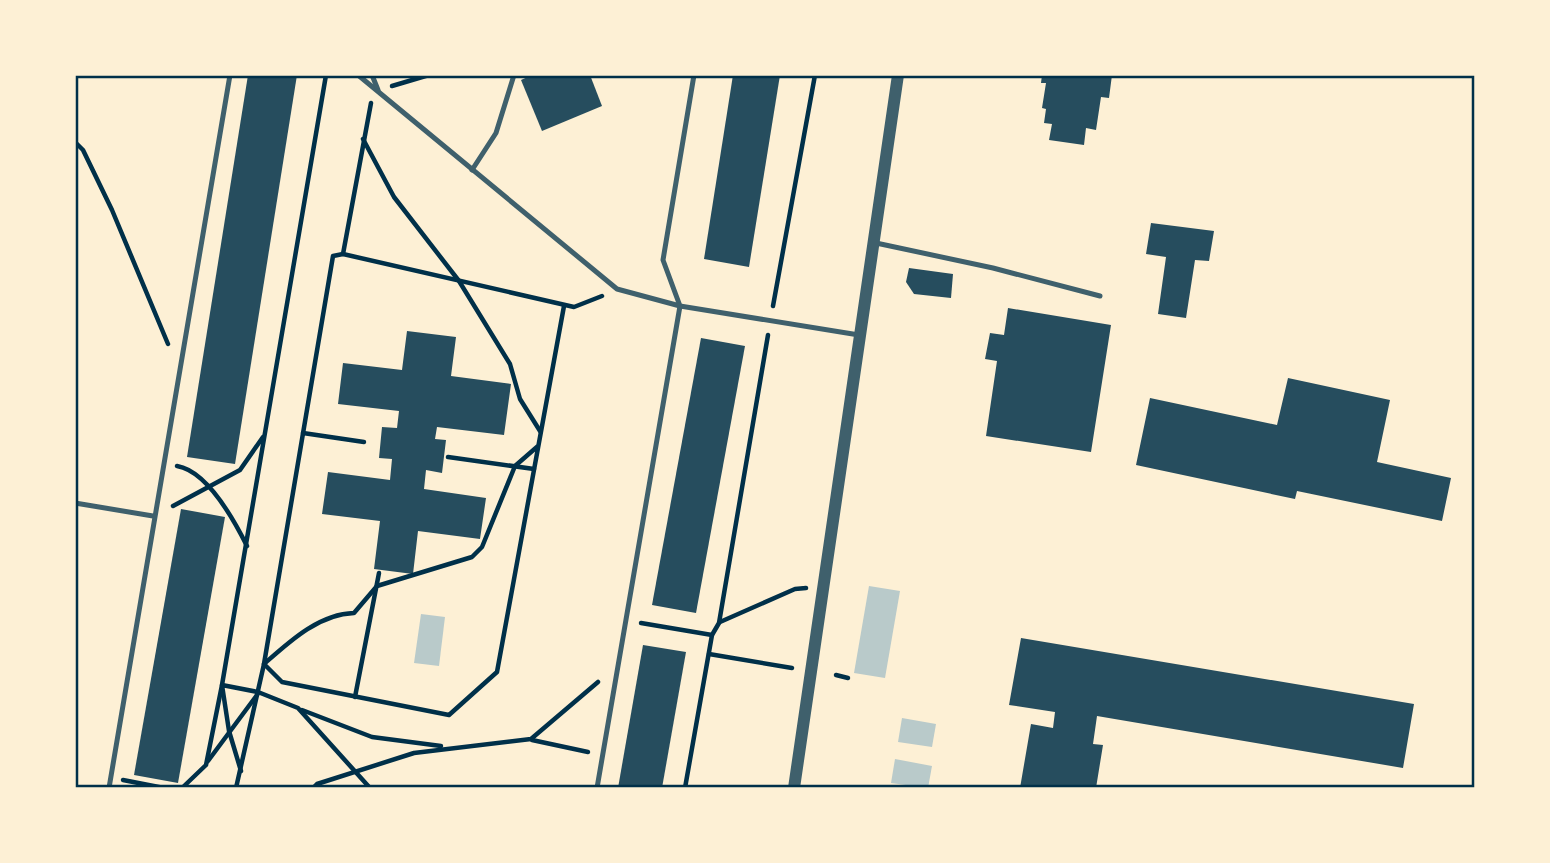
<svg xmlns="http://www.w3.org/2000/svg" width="1550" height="863" viewBox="0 0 1550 863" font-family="'PT Sans',sans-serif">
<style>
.green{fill:#b9caca}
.building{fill:#264d5e}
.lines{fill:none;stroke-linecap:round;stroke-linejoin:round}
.path{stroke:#003049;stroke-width:4.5}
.service{stroke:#3f606c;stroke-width:5}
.tertiary{stroke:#3f606c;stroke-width:12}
.neatline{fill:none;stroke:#003049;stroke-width:2.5}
</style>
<rect width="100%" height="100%" fill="#fdf0d5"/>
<g class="green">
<path d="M 869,586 L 900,591 L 885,678 L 854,673 Z"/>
<path d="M 421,614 L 445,617 L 439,666 L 414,663 Z"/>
<path d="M 902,718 L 936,724 L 932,747 L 898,742 Z"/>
<path d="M 895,759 L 932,766 L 928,788 L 891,783 Z"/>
</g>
<g class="building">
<path d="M 248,75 L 297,75 L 235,464 L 187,457 Z"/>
<path d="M 532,75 L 590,75 L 602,106 L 542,131 L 521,80 Z"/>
<path d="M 733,75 L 780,75 L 749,267 L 704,259 Z"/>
<path d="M 1042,75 L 1112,75 L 1109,98 L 1101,97 L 1096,130 L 1086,128 L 1084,145 L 1049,140 L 1052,124 L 1044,123 L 1046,109 L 1042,108 L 1046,83 L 1041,83 Z"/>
<path d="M 1151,223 L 1214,231 L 1209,261 L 1195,260 L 1186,318 L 1158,314 L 1166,257 L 1146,254 Z"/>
<path d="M 909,268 L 953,274 L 951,298 L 914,294 L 906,282 Z"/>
<path d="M 1008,308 L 1111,325 L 1091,452 L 986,436 L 997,361 L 985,359 L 990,333 L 1004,335 Z"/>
<path d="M 407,331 L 456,337 L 451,376 L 511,384 L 504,435 L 437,427 L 435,439 L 446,440 L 442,473 L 426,470 L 424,489 L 486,498 L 480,539 L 418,531 L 413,574 L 374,569 L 380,521 L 322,514 L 328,472 L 390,480 L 392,459 L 379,458 L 382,427 L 397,428 L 399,411 L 338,404 L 343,363 L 402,370 Z"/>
<path d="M 701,338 L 745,346 L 696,613 L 652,605 Z"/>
<path d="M 1288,378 L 1390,400 L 1377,462 L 1451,478 L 1442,521 L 1297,491 L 1295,499 L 1136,465 L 1150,398 L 1277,425 Z"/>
<path d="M 181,509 L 225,517 L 178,783 L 134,775 Z"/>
<path d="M 1021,638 L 1414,704 L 1403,768 L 1097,716 L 1093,744 L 1103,745 L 1096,788 L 1020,788 L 1031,724 L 1053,728 L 1055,712 L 1009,705 Z"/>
<path d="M 643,645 L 686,652 L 662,788 L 618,788 Z"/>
</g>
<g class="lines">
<g class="path">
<path d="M 392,86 L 429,75"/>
<path d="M 371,103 L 343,254 L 574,307 L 602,296"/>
<path d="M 363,139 L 394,197 L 459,281 L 510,364 L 520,399 L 540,431"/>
<path d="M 75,142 L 83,150 L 112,210 L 168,344"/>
<path d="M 773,306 L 815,75"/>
<path d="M 303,433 L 364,442"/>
<path d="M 538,446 L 515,466 L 482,547 L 472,557 L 377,586 L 354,613 C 319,614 290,641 264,664 L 282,682 L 449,715 L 497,672 L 564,306"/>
<path d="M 448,457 L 534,469"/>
<path d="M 177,466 C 207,471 234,520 247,546"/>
<path d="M 173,506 L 240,470 L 263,437"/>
<path d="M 720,622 L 795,589 L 806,588"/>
<path d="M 641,623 L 712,635"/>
<path d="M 709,654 L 792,668"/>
<path d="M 836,675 L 848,678"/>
<path d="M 355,697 L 379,573"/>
<path d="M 302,710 L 372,737 L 441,746"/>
<path d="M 532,740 L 588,752"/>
<path d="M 208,761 L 257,695"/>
<path d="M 241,771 L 229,731 L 222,685 L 258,692 L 298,708 L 370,788"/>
<path d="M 123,780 L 164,788"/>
<path d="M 182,788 L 206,765 L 222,685 L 326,75"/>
<path d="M 236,788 L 264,664 L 333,256 L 343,254"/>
<path d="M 313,788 L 317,784 L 414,753 L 531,739 L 598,682"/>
<path d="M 685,788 L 712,635 L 719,623 L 768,335"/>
</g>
<g class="service">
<path d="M 358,75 L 617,289 L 680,306 L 859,335"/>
<path d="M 372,75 L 378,90"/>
<path d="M 472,170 L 496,133 L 514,75"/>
<path d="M 876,243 L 993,268 L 1100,296"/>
<path d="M 75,503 L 153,516"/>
<path d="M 109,788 L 230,75"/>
<path d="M 597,788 L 680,306 L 663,260 L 694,75"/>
</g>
<path class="tertiary" d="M 794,788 L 898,75"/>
</g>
<rect width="1550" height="863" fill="none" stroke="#fdf0d5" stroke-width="154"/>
<rect x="77" y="77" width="1396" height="709" class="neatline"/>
</svg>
